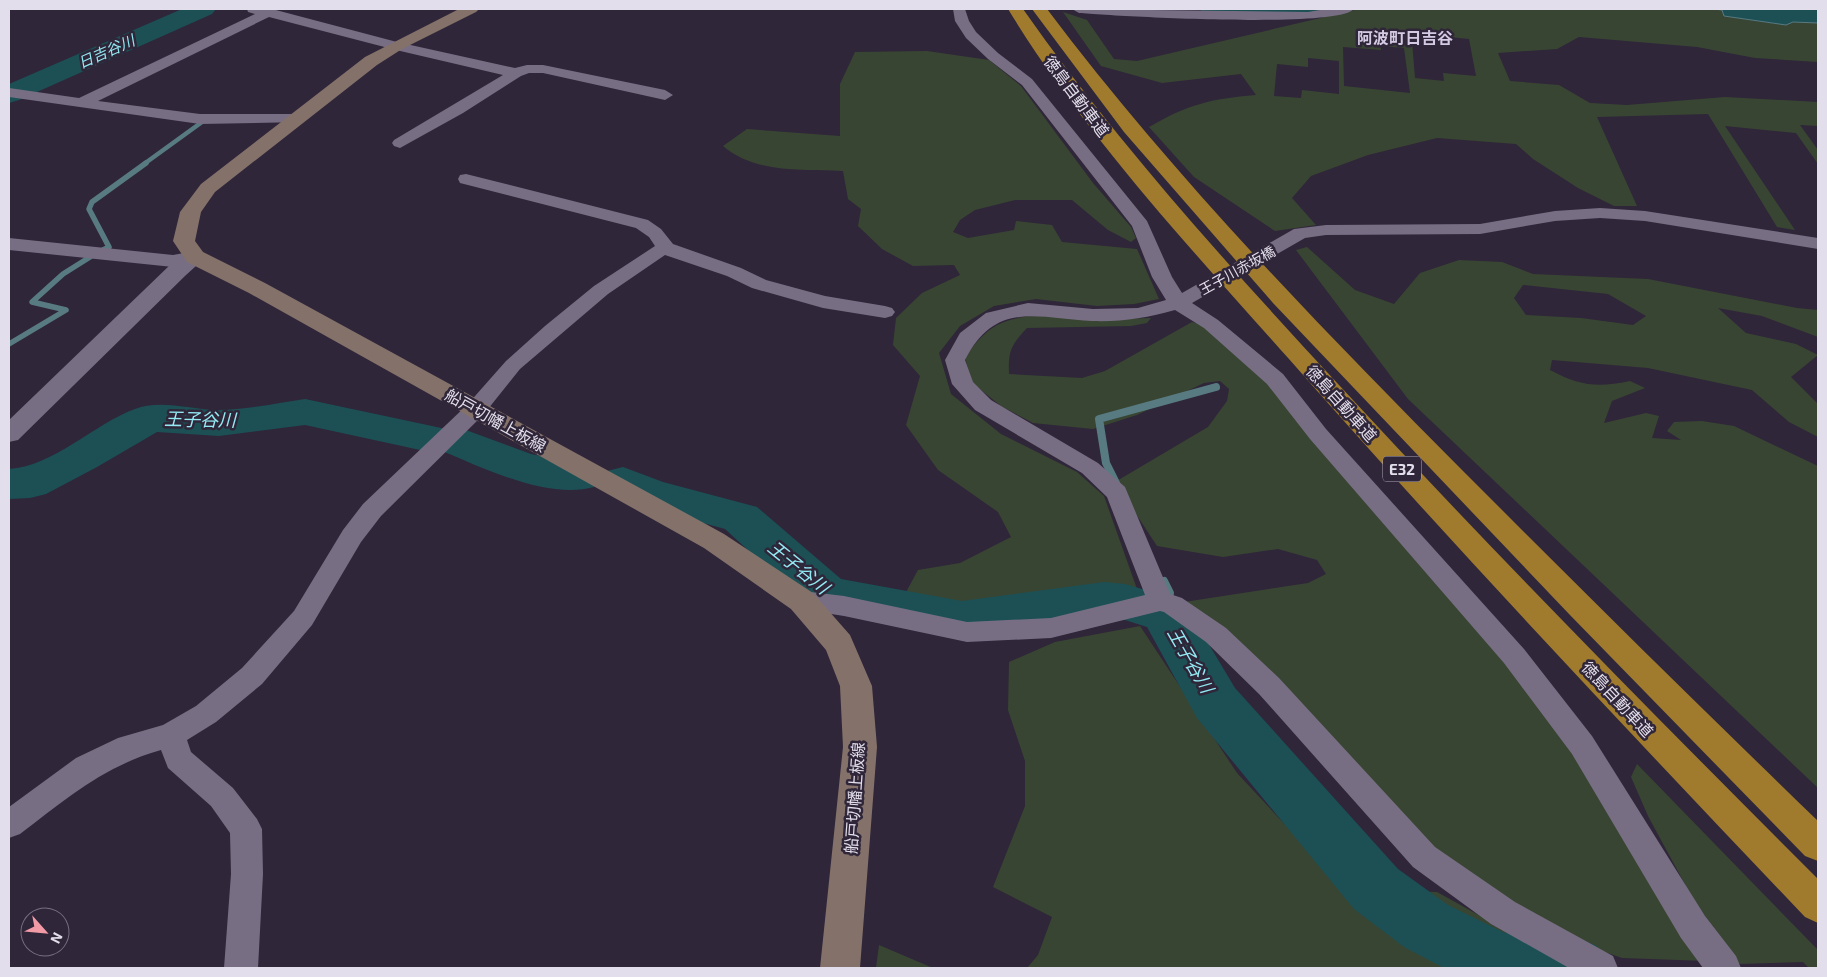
<svg xmlns="http://www.w3.org/2000/svg" width="1827" height="977" viewBox="0 0 1827 977" font-family="'Exo 2','Noto Sans JP',sans-serif">
<style>
.green{fill:#394533;fill-rule:evenodd}
.water{fill:#1c5055;stroke:#587b82}
.lines{fill:none;stroke-linecap:round;stroke-linejoin:round}
.stream-far2{stroke:#587b82;stroke-width:4.5}
.stream-far1{stroke:#587b82;stroke-width:5.5}
.stream{stroke:#587b82;stroke-width:8}
.river{fill:#1c5055;fill-rule:evenodd}
.minor{fill:#786e84;fill-rule:evenodd}
.tertiary{fill:#786e84;fill-rule:evenodd}
.secondary{fill:#84726a;fill-rule:evenodd}
.motorway{fill:#a07b2e;fill-rule:evenodd}
.labels{text-anchor:middle;dominant-baseline:central;stroke-width:5;stroke-linejoin:round;paint-order:stroke}
.far-street-label{font-size:14px;fill:#e3deeb;stroke:#2f2639}
.far-water-label{font-size:15px;font-style:italic;fill:#93eaf3;stroke:#2f2639}
.shield{fill:#2f2639;stroke:#ada7b6;stroke-width:1}
.shield-label{font-size:15px;font-weight:bold;fill:#e3deeb}
.far-quarter-label{font-size:16px;font-weight:bold;fill:#d4cae3;stroke:#2f2639}
.street-label{font-size:16px;fill:#e3deeb;stroke:#2f2639}
.water-label{font-size:18px;font-style:italic;fill:#93eaf3;stroke:#2f2639}
</style>
<rect width="100%" height="100%" fill="#2f2639"/>
<g class="green">
<path d="M 1359,9 L 1714,9 L 1722,10 L 1724,16 L 1786,25 L 1793,22 L 1818,23 L 1818,62 L 1755,58 L 1697,47 L 1579,37 L 1557,49 L 1498,53 L 1510,81 L 1559,85 L 1590,103 L 1627,105 L 1725,97 L 1818,102 L 1818,126 L 1800,125 L 1818,150 L 1818,164 L 1796,133 L 1725,126 L 1795,230 L 1777,227 L 1708,114 L 1597,117 L 1637,206 L 1614,206 L 1578,188 L 1533,159 L 1516,144 L 1437,138 L 1368,155 L 1311,176 L 1292,198 L 1316,225 L 1275,231 L 1194,177 L 1149,127 C 1189,104 1210,99 1256,95 L 1241,74 L 1162,83 L 1101,66 L 1063,12 L 1087,20 L 1114,59 L 1137,61 ZM 1439,36 L 1469,39 L 1476,76 L 1443,73 L 1444,81 L 1415,78 L 1412,41 L 1440,44 ZM 1381,46 L 1404,48 L 1410,93 L 1344,86 L 1343,47 L 1381,50 ZM 1308,58 L 1339,61 L 1339,94 L 1302,90 L 1301,98 L 1274,96 L 1277,64 L 1308,67 Z"/>
<path d="M 927,51 L 989,60 L 1021,86 L 1093,183 L 1131,227 L 1136,238 L 1131,242 L 1108,230 L 1072,200 L 1015,200 L 975,210 L 960,220 L 953,232 L 968,238 L 1014,230 L 1016,221 L 1052,225 L 1062,242 L 1137,249 L 1159,299 L 1134,304 L 1097,306 L 1036,299 L 994,306 L 960,326 L 939,353 L 951,394 L 1001,434 L 1077,472 L 1104,496 L 1137,589 L 1116,586 L 960,603 L 905,594 L 918,570 L 960,563 L 1011,537 L 998,512 L 938,470 L 906,425 L 920,376 L 893,345 L 896,318 L 922,293 L 960,275 L 954,265 L 913,266 L 882,249 L 858,226 L 861,209 L 848,199 L 843,171 C 802,169 756,174 723,146 L 747,129 L 840,136 L 840,84 L 855,52 Z"/>
<path d="M 1307,247 L 1355,290 L 1394,304 L 1420,273 L 1459,260 L 1502,262 L 1533,274 L 1648,279 L 1797,308 L 1818,310 L 1818,337 L 1762,316 L 1718,308 L 1746,333 L 1796,344 L 1818,355 L 1791,377 L 1818,404 L 1818,437 L 1789,422 L 1752,390 L 1648,368 L 1552,360 L 1550,370 C 1580,386 1597,388 1630,381 L 1645,388 L 1612,401 L 1604,423 L 1646,413 L 1659,416 L 1652,438 L 1681,440 L 1667,431 L 1674,422 L 1702,421 L 1734,426 L 1818,466 L 1818,788 L 1408,399 L 1296,250 ZM 1523,285 L 1608,294 L 1646,316 L 1633,325 L 1581,318 L 1526,315 L 1514,298 Z"/>
<path d="M 1041,314 L 1093,320 L 1151,318 L 1147,323 L 1131,326 L 1027,328 C 1011,345 1008,351 1009,374 L 1082,378 L 1105,371 L 1192,322 L 1203,325 L 1267,380 L 1458,605 L 1565,737 L 1706,961 L 1622,958 L 1582,944 L 1442,857 L 1184,602 L 1308,583 L 1326,574 L 1317,560 L 1278,549 L 1223,557 L 1157,546 L 1115,482 L 1208,427 L 1227,401 L 1229,389 L 1220,381 L 1204,383 L 1137,415 L 1093,429 L 1033,423 L 1001,406 L 971,382 L 965,357 C 990,323 1001,320 1041,314 Z"/>
<path d="M 1140,626 L 1237,773 L 1345,889 L 1437,892 L 1574,968 L 1027,968 L 1038,955 L 1052,917 L 993,887 L 1025,806 L 1025,761 L 1008,710 L 1009,662 L 1055,642 Z"/>
<path d="M 1637,764 L 1818,950 L 1818,968 L 1809,968 L 1803,962 L 1737,964 L 1694,901 L 1648,816 L 1631,777 Z"/>
<path d="M 879,945 L 933,968 L 876,968 Z"/>
</g>
<path class="water" d="M 1714,9 L 1818,9 L 1818,23 L 1793,22 L 1786,25 L 1724,16 L 1722,10 Z"/>
<g class="lines">
<path class="stream-far2" d="M 144,164 L 202,122"/>
<g class="stream-far1">
<path d="M 103,250 L 109,247 L 89,209 L 92,202 L 146,163"/>
<path d="M 9,344 L 66,310 L 32,302 L 63,274 L 90,257"/>
</g>
<g class="stream">
<path d="M 1116,483 L 1106,463 L 1099,419 L 1216,387"/>
<path d="M 1164,581 L 1170,593 L 1165,614"/>
</g>
<g class="river">
<path d="M 182,9 L 216,9 L 212,14 L 19,100 L 9,103 L 9,84 Z"/>
<path d="M 1200,9 L 1335,9 L 1331,14 L 1322,17 L 1212,17 L 1203,14 Z"/>
<path d="M 305,399 L 446,429 L 455,426 L 531,454 L 594,467 L 600,477 L 594,487 C 549,500 483,468 442,451 L 434,453 L 305,425 L 219,436 L 157,432 L 97,467 L 46,494 L 30,498 L 9,499 L 9,469 C 54,466 94,424 135,409 C 160,399 192,410 218,410 C 246,410 277,403 305,399 Z"/>
<path d="M 623,467 L 663,482 L 757,507 L 841,579 L 962,601 L 1104,582 L 1125,584 L 1183,601 L 1235,688 L 1398,869 L 1448,905 L 1505,933 L 1574,937 L 1597,946 L 1606,968 L 1444,968 L 1404,947 L 1354,909 L 1197,718 L 1147,627 L 1125,620 L 1104,618 L 962,639 L 827,612 L 810,607 L 725,529 L 633,504 L 607,493 L 601,482 L 607,471 Z"/>
</g>
<g class="minor">
<path d="M 247,9 L 272,9 L 397,42 L 515,68 L 527,65 L 543,65 L 665,90 L 673,95 L 665,100 L 543,73 L 529,73 L 521,76 L 463,113 L 400,148 L 394,146 L 392,143 L 394,140 L 503,75 L 396,50 L 269,17 L 98,101 L 200,114 L 296,114 L 302,116 L 304,119 L 302,122 L 200,124 L 9,97 L 9,88 L 79,98 L 255,14 L 248,12 Z"/>
<path d="M 953,9 L 965,9 L 969,21 L 976,32 L 998,53 L 1032,79 L 1147,221 L 1172,277 L 1182,293 L 1294,229 L 1326,225 L 1480,224 L 1555,211 L 1600,208 L 1645,211 L 1818,238 L 1818,249 L 1645,221 L 1600,218 L 1555,221 L 1480,234 L 1326,235 L 1305,238 L 1192,303 L 1218,320 L 1283,374 L 1326,429 L 1524,649 L 1592,736 L 1705,916 L 1736,956 L 1741,968 L 1703,968 L 1681,938 L 1572,754 L 1504,663 L 1310,439 L 1267,384 L 1204,328 L 1175,310 C 1147,318 1121,322 1092,321 C 1037,318 996,300 965,360 L 973,382 L 991,400 L 1098,463 L 1125,487 L 1170,594 L 1182,598 L 1226,628 L 1279,678 L 1435,847 L 1515,902 L 1613,956 L 1618,968 L 1569,968 L 1491,924 L 1413,867 L 1259,694 L 1206,642 L 1164,612 L 1160,611 L 1051,638 L 967,642 L 844,616 L 793,608 L 789,601 L 793,594 L 802,591 L 844,596 L 967,622 L 1051,618 L 1145,595 L 1107,497 L 1082,473 L 975,410 L 952,384 L 945,360 L 960,333 L 986,313 L 1028,303 L 1093,309 L 1138,308 L 1166,300 L 1152,277 L 1132,226 L 1022,85 L 988,59 L 966,38 L 955,21 Z"/>
<path d="M 1072,9 L 1308,12 L 1326,9 L 1354,9 C 1337,29 1116,16 1079,13 Z"/>
<path d="M 466,174 L 648,220 L 661,229 L 673,244 L 741,268 L 766,280 L 825,296 L 885,306 L 892,308 L 895,312 L 892,316 L 885,318 L 823,308 L 752,288 L 727,276 L 665,255 L 608,294 L 520,369 L 484,414 L 381,516 L 361,542 L 312,625 L 262,684 L 216,722 L 187,740 L 191,752 L 233,788 L 257,819 L 262,829 L 263,874 L 258,968 L 224,968 L 231,874 L 230,833 L 211,806 L 168,768 L 161,750 C 104,766 66,799 20,834 L 9,838 L 9,807 L 76,758 L 118,738 L 163,725 L 196,706 L 242,668 L 294,611 L 343,530 L 363,504 L 468,404 L 506,361 L 545,326 L 594,286 L 655,246 L 649,237 L 636,228 L 460,183 L 458,179 L 460,175 Z"/>
<path d="M 9,238 L 173,255 L 195,251 L 202,253 L 204,257 L 202,261 L 173,267 L 9,250 Z"/>
</g>
<path class="tertiary" d="M 195,251 L 203,252 L 206,257 L 186,275 L 18,440 L 9,442 L 9,420 L 170,265 L 187,252 Z"/>
<path class="secondary" d="M 459,9 L 479,9 L 476,12 L 402,49 L 377,65 L 215,192 L 201,212 L 195,241 L 203,252 L 265,283 L 724,534 L 813,593 L 850,635 L 872,686 L 877,747 L 860,968 L 820,968 L 843,747 L 840,686 L 826,650 L 791,609 L 704,548 L 249,293 L 187,262 L 173,241 L 180,212 L 201,184 L 365,57 Z"/>
<g class="motorway">
<path d="M 1008,9 L 1023,9 C 1117,143 1228,265 1339,385 C 1495,554 1656,717 1818,879 L 1818,923 L 1805,917 C 1630,733 1456,549 1289,359 C 1191,249 1085,135 1008,9 Z"/>
<path d="M 1032,9 L 1047,9 C 1173,176 1318,325 1465,473 C 1582,590 1699,706 1818,821 L 1818,861 L 1805,856 L 1569,614 L 1273,303 L 1124,132 Z"/>
</g>
</g>
<g class="labels">
<g class="far-street-label">
<text transform="translate(1237 270) rotate(-29)">王子川赤坂橋</text>
</g>
<g class="far-water-label">
<text transform="translate(106 51) rotate(-24)">日吉谷川</text>
</g>
<rect class="shield" x="1383" y="456.5" width="38" height="25" rx="4"/>
<g class="shield-label">
<text x="1402" y="469">E32</text>
</g>
<g class="far-quarter-label">
<text x="1405" y="37">阿波町日吉谷</text>
</g>
<g class="street-label">
<text transform="translate(1077 96) rotate(53)">徳島自動車道</text>
<text transform="translate(1342 403) rotate(48)">徳島自動車道</text>
<text transform="translate(496 420) rotate(29)">船戸切幡上板線</text>
<text transform="translate(1618 699) rotate(47)">徳島自動車道</text>
<text transform="translate(854 798) rotate(-86)">船戸切幡上板線</text>
</g>
<g class="water-label">
<text transform="translate(200 419) rotate(1)">王子谷川</text>
<text transform="translate(799 567) rotate(39)">王子谷川</text>
<text transform="translate(1191 660) rotate(60)">王子谷川</text>
</g>
</g>
<rect width="1827" height="977" fill="none" stroke="#e3deeb" stroke-width="20"/>
<g transform="translate(45 932) rotate(117)"><circle r="24" fill="#2f2639" stroke="#777080"/>
<path d="M0-4L9 19L0 12L-9 19Z" fill="#f39aa7"/>
<text y="-8" font-size="14" font-weight="bold" text-anchor="middle" fill="#e3deeb">N</text>
</g>
</svg>
